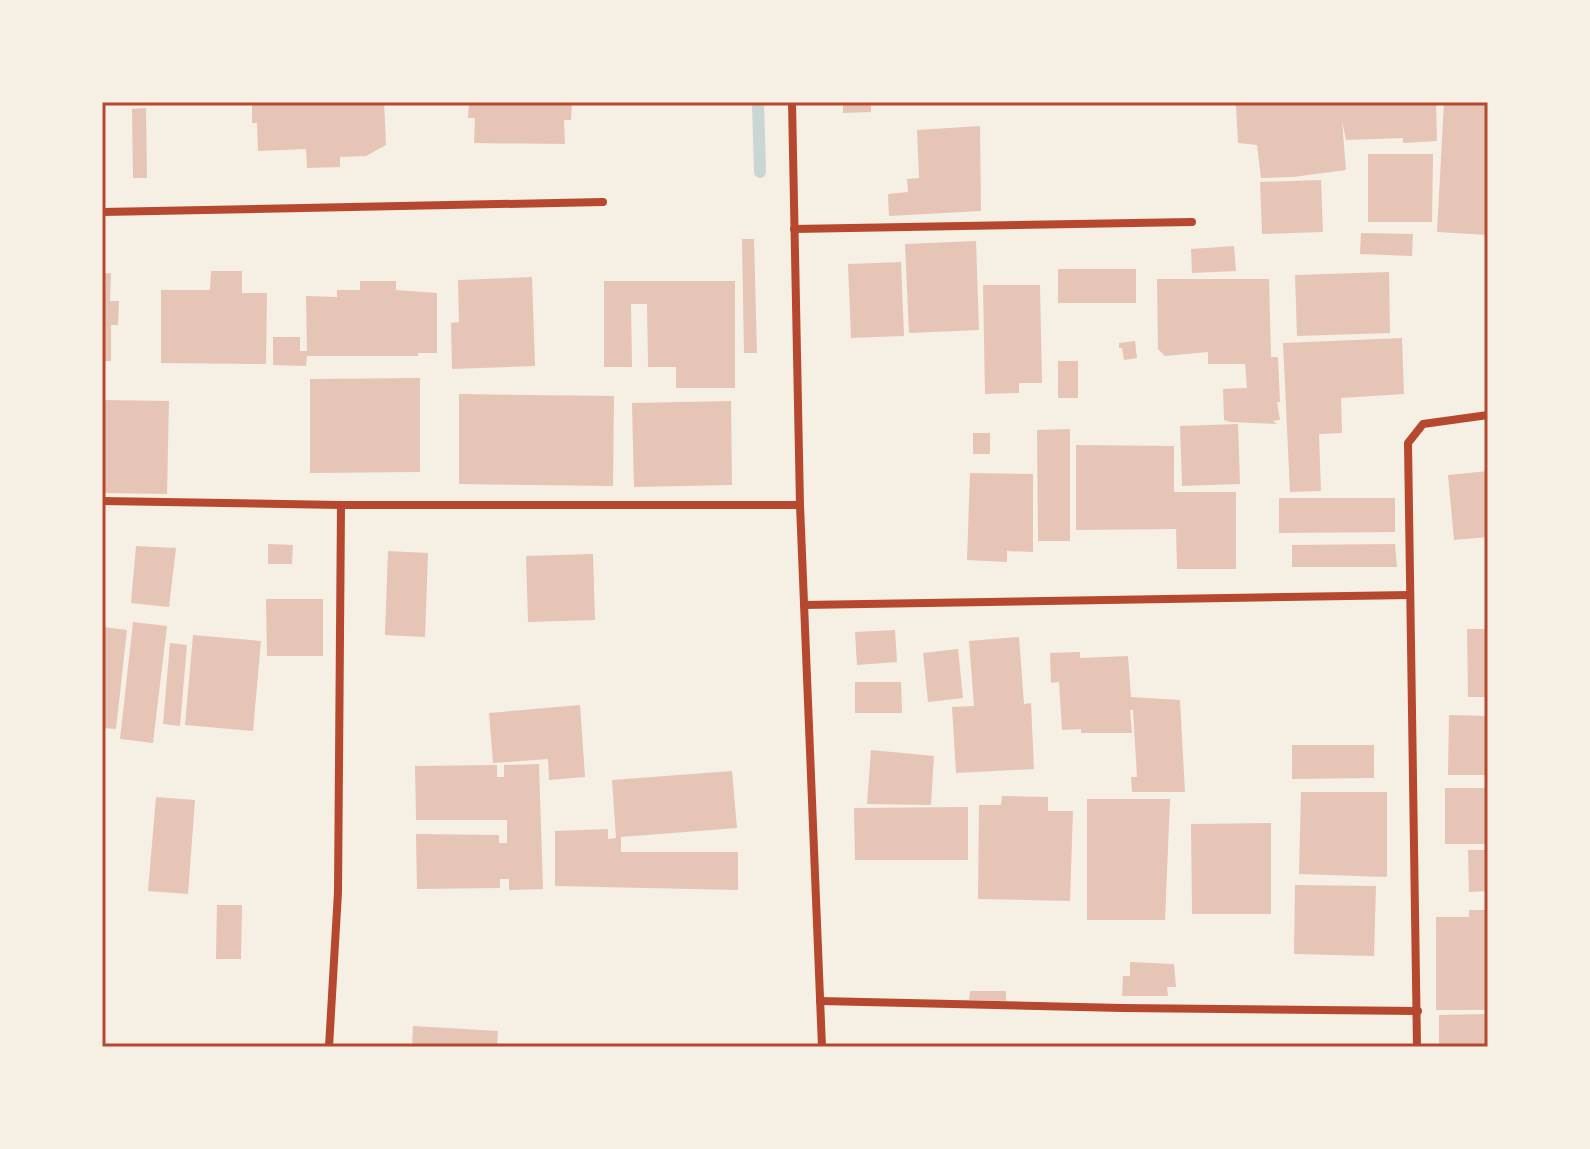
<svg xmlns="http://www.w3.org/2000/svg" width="1590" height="1149" viewBox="0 0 1590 1149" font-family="Georgia,serif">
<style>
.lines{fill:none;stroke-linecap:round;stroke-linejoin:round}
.stream{stroke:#c9d6d2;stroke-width:12}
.building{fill:#e6c5b7}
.minor{stroke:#b5482f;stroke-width:8}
.neatline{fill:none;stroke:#b5482f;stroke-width:3}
</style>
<rect width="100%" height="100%" fill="#f6efe4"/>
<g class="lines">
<path class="stream" d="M 758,102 L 760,172"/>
</g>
<g class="building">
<path d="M 252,102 L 384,102 L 386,145 L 366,156 L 340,157 L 340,167 L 307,168 L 306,149 L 258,151 L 257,123 L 252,123 Z"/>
<path d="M 469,102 L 572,102 L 571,120 L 564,120 L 565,144 L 474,143 L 475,118 L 468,118 Z"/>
<path d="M 843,102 L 871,102 L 871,112 L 843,113 Z"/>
<path d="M 1283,102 L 1436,102 L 1437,141 L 1403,143 L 1403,138 L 1346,140 L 1342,121 L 1346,170 L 1293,177 L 1261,178 L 1257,145 L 1238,143 L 1236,105 Z"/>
<path d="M 1444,102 L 1488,102 L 1488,235 L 1437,232 Z"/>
<path d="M 146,108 L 147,178 L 133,178 L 132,109 Z"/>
<path d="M 980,126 L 981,211 L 889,216 L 888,194 L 908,192 L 907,179 L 919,178 L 917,130 Z"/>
<path d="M 1368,154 L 1433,154 L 1432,222 L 1368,222 Z"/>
<path d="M 1321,180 L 1323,232 L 1262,234 L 1260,182 Z"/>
<path d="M 1361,233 L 1413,234 L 1412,256 L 1360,254 Z"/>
<path d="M 742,239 L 754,239 L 757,353 L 744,353 Z"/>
<path d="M 976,241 L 979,330 L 909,333 L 905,244 Z"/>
<path d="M 1234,246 L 1236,271 L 1192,273 L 1191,249 Z"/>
<path d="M 901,262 L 904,336 L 851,338 L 848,264 Z"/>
<rect x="1058" y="269" width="78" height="34"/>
<path d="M 211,271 L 242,271 L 242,293 L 267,293 L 266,364 L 161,363 L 161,290 L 210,290 Z"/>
<path d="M 1389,272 L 1390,333 L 1297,336 L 1295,275 Z"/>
<path d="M 111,273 L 110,301 L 119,301 L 118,325 L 111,325 L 111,361 L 102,361 L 102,274 Z"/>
<path d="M 532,277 L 535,366 L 452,369 L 451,323 L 459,322 L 458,280 Z"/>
<path d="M 1157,279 L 1269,279 L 1271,357 L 1278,357 L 1280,402 L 1277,402 L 1280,420 L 1273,421 L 1277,424 L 1230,422 L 1224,420 L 1223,389 L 1247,388 L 1245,364 L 1208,364 L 1208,352 L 1165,356 L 1158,349 Z"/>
<path d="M 360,281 L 396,281 L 396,290 L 437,293 L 437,353 L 418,353 L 418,356 L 307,356 L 306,366 L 273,365 L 273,337 L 300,337 L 300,351 L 307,351 L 306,296 L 337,297 L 337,290 L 360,290 Z"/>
<path d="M 604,281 L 735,281 L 735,388 L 676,388 L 676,367 L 648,367 L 647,304 L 631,304 L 632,367 L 604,367 Z"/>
<path d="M 983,285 L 1040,285 L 1042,383 L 1019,383 L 1019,393 L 985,394 Z"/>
<path d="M 1402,338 L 1404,394 L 1341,398 L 1342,433 L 1319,434 L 1321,491 L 1290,492 L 1283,343 Z"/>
<path d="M 1135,341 L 1137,358 L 1124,360 L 1122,348 L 1119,348 L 1119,343 Z"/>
<rect x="1058" y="361" width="20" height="37"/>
<path d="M 420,378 L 420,472 L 310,473 L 310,379 Z"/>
<path d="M 459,394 L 614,396 L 613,486 L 459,484 Z"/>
<path d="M 102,400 L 169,401 L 167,494 L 102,493 Z"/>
<path d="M 731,401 L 732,485 L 634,487 L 632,403 Z"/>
<path d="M 1238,424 L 1240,484 L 1182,486 L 1180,426 Z"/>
<path d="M 1070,429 L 1070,541 L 1038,541 L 1037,430 Z"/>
<rect x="973" y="433" width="17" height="21"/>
<path d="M 1076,445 L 1174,446 L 1174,492 L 1236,492 L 1236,569 L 1177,569 L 1176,529 L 1076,530 Z"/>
<path d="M 1488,471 L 1488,537 L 1454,540 L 1448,475 Z"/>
<path d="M 970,473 L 1033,474 L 1033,552 L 1007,551 L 1007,562 L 967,560 Z"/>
<path d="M 1279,498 L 1395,498 L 1395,532 L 1279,533 Z"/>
<path d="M 268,544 L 293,545 L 292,564 L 268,564 Z"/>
<path d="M 1395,544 L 1397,567 L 1292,567 L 1292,545 Z"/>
<path d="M 136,546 L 176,548 L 169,607 L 131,603 Z"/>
<path d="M 388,551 L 428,553 L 425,637 L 385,635 Z"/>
<path d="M 593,554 L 595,620 L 528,622 L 526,556 Z"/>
<path d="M 266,599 L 323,599 L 323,656 L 267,656 Z"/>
<path d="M 133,622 L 167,626 L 153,743 L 120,739 Z"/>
<path d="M 102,627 L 127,630 L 116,729 L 102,728 Z"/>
<path d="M 1467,629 L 1488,629 L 1488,697 L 1468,697 Z"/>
<path d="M 895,630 L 897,662 L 857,665 L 855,632 Z"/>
<path d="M 193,635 L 261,641 L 253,731 L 185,725 Z"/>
<path d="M 1019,637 L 1024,704 L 1031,703 L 1034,769 L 956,773 L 952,707 L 974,706 L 969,641 Z"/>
<path d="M 170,643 L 187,645 L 180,726 L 163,724 Z"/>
<path d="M 958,649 L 963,698 L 928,702 L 923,653 Z"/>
<path d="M 1080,652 L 1080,658 L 1128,656 L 1131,697 L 1180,700 L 1185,792 L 1132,792 L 1131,777 L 1137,777 L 1133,710 L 1130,710 L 1132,733 L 1081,733 L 1081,729 L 1062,730 L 1059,682 L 1051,683 L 1050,653 Z"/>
<path d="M 855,682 L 901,682 L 902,713 L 855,713 Z"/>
<path d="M 580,705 L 585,777 L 549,780 L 548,759 L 493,763 L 489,713 Z"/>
<path d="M 1449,715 L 1488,716 L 1488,775 L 1448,775 Z"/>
<path d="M 1292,745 L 1374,745 L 1374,778 L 1292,779 Z"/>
<path d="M 871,750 L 934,756 L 931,805 L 867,804 Z"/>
<path d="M 539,764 L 543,889 L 509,890 L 509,879 L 500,879 L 500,888 L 417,889 L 416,834 L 499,835 L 499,843 L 507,843 L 507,820 L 416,820 L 415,766 L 497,765 L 497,777 L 504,777 L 504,765 Z"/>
<path d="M 732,771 L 737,828 L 621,837 L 621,852 L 738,852 L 738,890 L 555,886 L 555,831 L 608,829 L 608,839 L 616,838 L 612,780 Z"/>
<rect x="1445" y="788" width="43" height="56"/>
<path d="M 1301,792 L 1387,792 L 1387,877 L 1299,874 Z"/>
<path d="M 1002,796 L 1048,797 L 1048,811 L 1073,811 L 1070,901 L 978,899 L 979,805 L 1001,805 Z"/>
<path d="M 156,797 L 195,800 L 188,894 L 148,891 Z"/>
<path d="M 1087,799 L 1170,799 L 1165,920 L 1087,920 Z"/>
<path d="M 968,807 L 968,860 L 855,860 L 854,808 Z"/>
<path d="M 1271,823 L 1271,914 L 1192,914 L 1191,824 Z"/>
<path d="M 1468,850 L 1488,850 L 1488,891 L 1469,892 Z"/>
<path d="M 1295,885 L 1376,886 L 1374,956 L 1294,954 Z"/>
<path d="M 217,905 L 242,905 L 241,959 L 216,959 Z"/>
<path d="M 1469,910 L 1488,910 L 1488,1010 L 1436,1010 L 1436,917 L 1469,917 Z"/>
<path d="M 1130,962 L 1174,964 L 1176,987 L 1167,987 L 1168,996 L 1122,996 L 1123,976 L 1130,976 Z"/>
<path d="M 970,991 L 1006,991 L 1006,1001 L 969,1000 Z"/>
<path d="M 1488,1014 L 1488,1047 L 1439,1047 L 1439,1015 Z"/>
<path d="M 413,1026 L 498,1031 L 497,1047 L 412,1047 Z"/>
</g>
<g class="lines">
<g class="minor">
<path d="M 792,102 L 800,505 L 822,1047"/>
<path d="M 102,212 L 603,202"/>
<path d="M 794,229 L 1192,222"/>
<path d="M 102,501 L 341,505 L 800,505"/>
<path d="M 804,605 L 1410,595"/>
<path d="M 820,1001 L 1122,1008 L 1418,1011"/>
<path d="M 329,1047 L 338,892 L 341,505"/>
<path d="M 1417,1047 L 1408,443 L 1423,424 L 1488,415"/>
</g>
</g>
<rect width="1590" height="1149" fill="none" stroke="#f6efe4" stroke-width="208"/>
<rect x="104" y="104" width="1382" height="941" class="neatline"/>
</svg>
